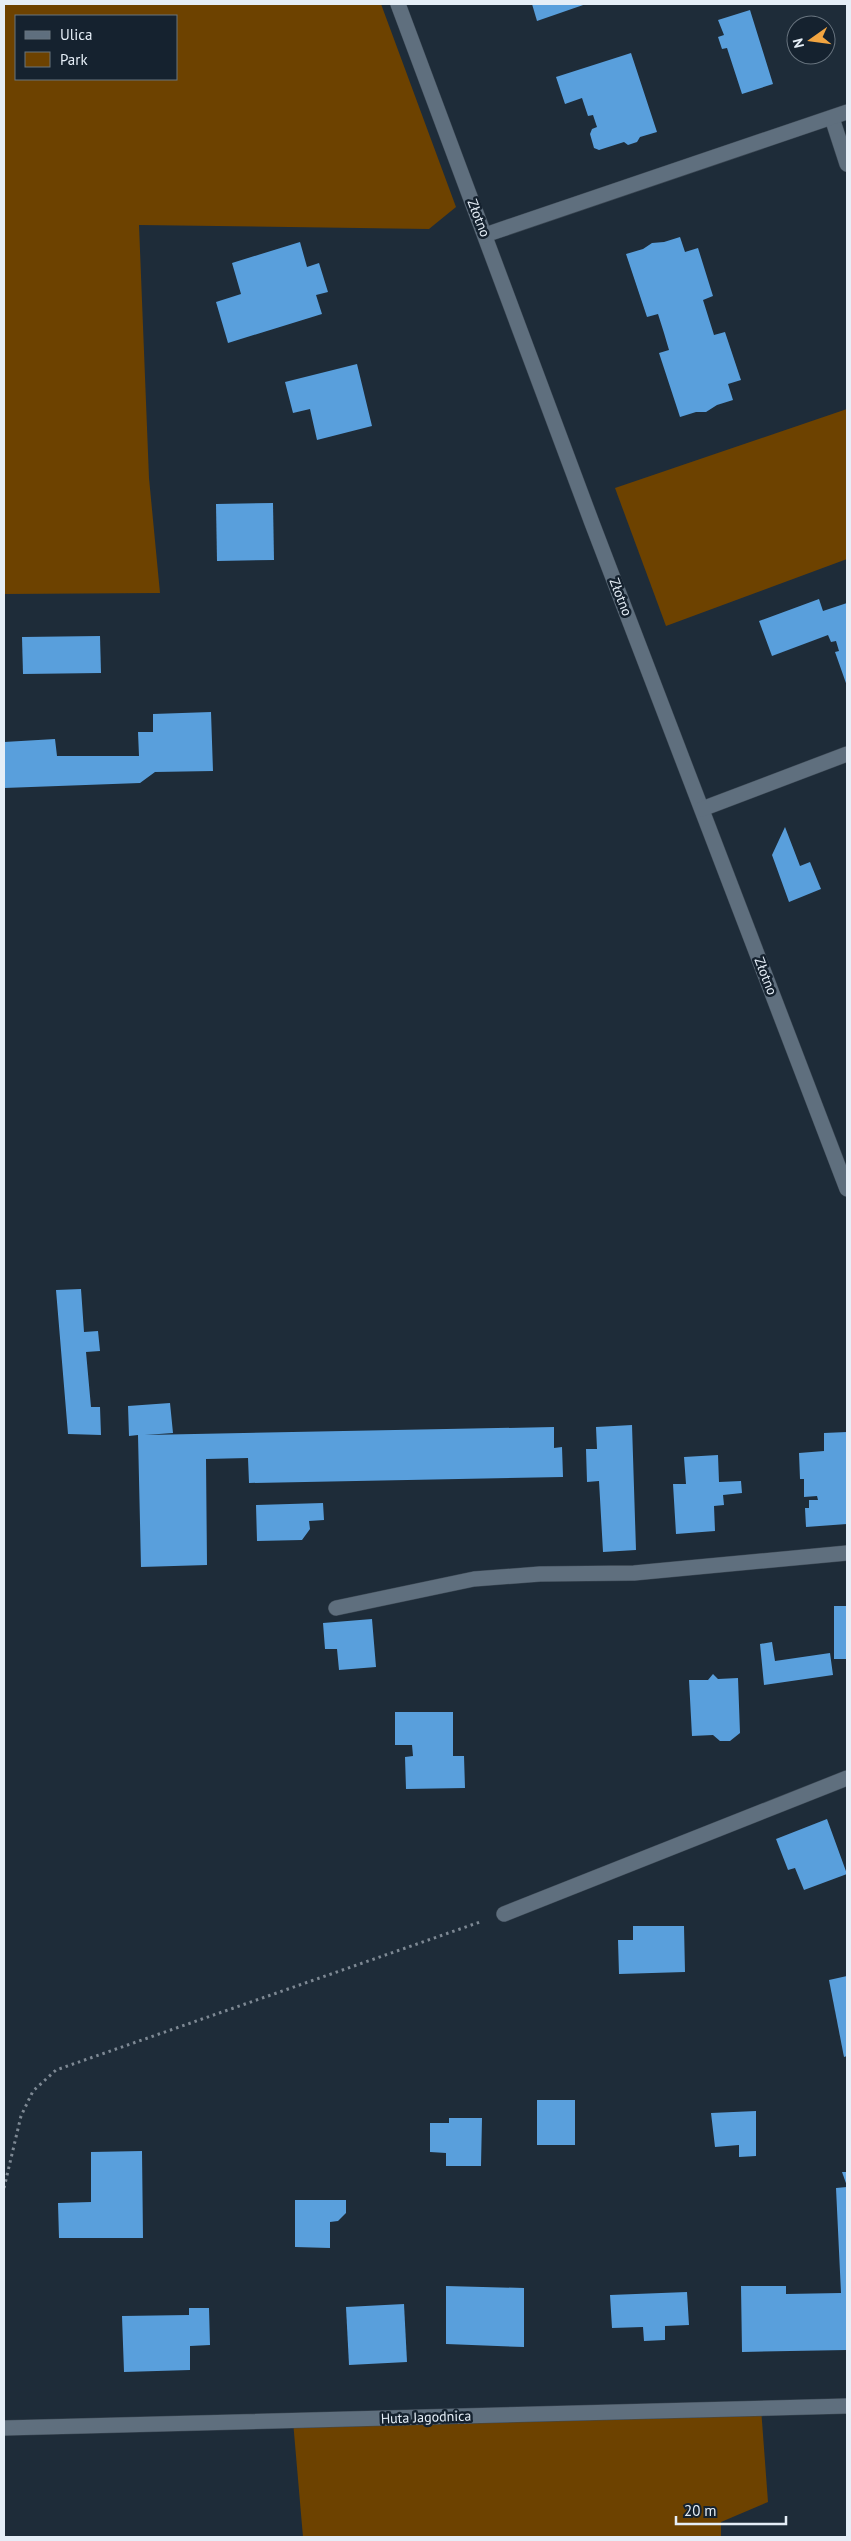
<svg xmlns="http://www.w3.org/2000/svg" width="851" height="2541" viewBox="0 0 851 2541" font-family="'PT Sans',sans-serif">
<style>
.green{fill:#6d4200;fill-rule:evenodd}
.building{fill:#599fdc}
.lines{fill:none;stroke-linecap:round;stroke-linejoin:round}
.minor-casing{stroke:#3c4854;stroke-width:16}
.path{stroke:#7e8994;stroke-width:3;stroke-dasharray:2.5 4;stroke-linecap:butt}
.minor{stroke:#5f6f7e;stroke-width:15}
.labels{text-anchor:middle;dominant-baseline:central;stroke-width:5;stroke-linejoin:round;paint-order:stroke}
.street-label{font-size:14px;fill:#e5eef7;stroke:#15222f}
</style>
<rect width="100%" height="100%" fill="#1e2c39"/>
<g class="green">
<path d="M 4,4 L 381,4 L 456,207 L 429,229 L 139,225 L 149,478 L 160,593 L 4,594 ZM 16,16 L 176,16 L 176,79 L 16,79 Z"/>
<path d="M 847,409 L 847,559 L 666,626 L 615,488 Z"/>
<path d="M 761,2408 L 768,2502 L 721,2522 L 721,2537 L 303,2537 L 293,2421 Z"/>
</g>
<g class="building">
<path d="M 532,4 L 586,4 L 537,21 Z"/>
<path d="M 750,10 L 773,84 L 742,94 L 727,48 L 722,49 L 718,37 L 724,35 L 718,20 Z"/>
<path d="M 631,53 L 657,132 L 640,137 L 637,142 L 628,145 L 624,142 L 599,150 L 594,148 L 590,134 L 592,129 L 597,127 L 593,115 L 588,116 L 582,98 L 565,104 L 556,77 Z"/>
<path d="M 680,237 L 685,252 L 698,248 L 713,296 L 703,300 L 714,335 L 725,332 L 741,380 L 728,384 L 733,400 L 717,405 L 706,412 L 696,412 L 680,417 L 659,353 L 669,350 L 664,333 L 658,314 L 647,317 L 626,254 L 643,249 L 652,243 L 664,242 Z"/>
<path d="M 300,242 L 307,267 L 319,263 L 328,292 L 316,295 L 322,314 L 228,343 L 216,302 L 241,294 L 232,263 Z"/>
<path d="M 357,364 L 372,426 L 317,440 L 310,409 L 293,413 L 285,382 Z"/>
<path d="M 273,503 L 274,560 L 217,561 L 216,504 Z"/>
<path d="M 819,599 L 823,611 L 847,603 L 847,686 L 835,652 L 839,651 L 836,641 L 831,642 L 828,635 L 772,656 L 759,621 Z"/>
<path d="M 100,636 L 101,673 L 23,674 L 22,637 Z"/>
<path d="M 211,712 L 213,771 L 155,772 L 140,783 L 4,788 L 4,742 L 55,739 L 57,756 L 139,756 L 138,732 L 153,732 L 153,714 Z"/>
<path d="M 785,827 L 800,866 L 810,862 L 821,889 L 789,902 L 772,855 Z"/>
<path d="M 81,1289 L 84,1332 L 98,1331 L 100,1351 L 86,1352 L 91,1407 L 100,1407 L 101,1435 L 68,1434 L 56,1290 Z"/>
<path d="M 170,1403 L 173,1433 L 145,1435 L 554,1427 L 554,1448 L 562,1447 L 563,1477 L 249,1483 L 248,1458 L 206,1459 L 207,1565 L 141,1567 L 138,1435 L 129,1436 L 128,1406 Z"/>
<path d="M 632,1425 L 636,1550 L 603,1552 L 599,1481 L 587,1482 L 586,1449 L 597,1449 L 596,1427 Z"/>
<path d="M 847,1432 L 847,1524 L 806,1527 L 805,1508 L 809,1508 L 809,1500 L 818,1500 L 817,1496 L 804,1497 L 804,1479 L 800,1479 L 799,1453 L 824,1451 L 824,1433 Z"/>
<path d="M 718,1455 L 719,1482 L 741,1481 L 742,1493 L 723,1495 L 724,1505 L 714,1506 L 715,1531 L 676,1534 L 673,1484 L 686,1484 L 684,1457 Z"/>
<path d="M 323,1503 L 324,1520 L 309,1521 L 310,1529 L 302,1540 L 257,1541 L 256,1505 Z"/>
<rect x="834" y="1606" width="13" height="53"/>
<path d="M 372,1619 L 376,1667 L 339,1670 L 337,1649 L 325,1649 L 323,1623 Z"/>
<path d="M 772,1642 L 775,1661 L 830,1653 L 833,1675 L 764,1685 L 760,1644 Z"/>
<path d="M 713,1674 L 718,1679 L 738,1678 L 740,1733 L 730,1741 L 720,1741 L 713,1735 L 692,1736 L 689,1680 L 708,1680 Z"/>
<path d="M 395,1712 L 453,1712 L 453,1756 L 464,1756 L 465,1788 L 406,1789 L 405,1757 L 413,1756 L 412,1745 L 395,1745 Z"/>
<path d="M 827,1819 L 847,1874 L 804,1890 L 795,1868 L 788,1870 L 776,1839 Z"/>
<path d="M 633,1926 L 684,1926 L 685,1972 L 619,1974 L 618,1940 L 633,1940 Z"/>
<path d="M 847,1976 L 847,2056 L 844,2057 L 829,1980 Z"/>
<rect x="537" y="2100" width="38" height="45"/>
<path d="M 756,2111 L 756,2156 L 739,2157 L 739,2145 L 715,2147 L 711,2113 Z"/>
<path d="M 449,2118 L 482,2118 L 481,2166 L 446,2166 L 446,2153 L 430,2152 L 430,2123 L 449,2123 Z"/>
<path d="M 142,2151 L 143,2238 L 59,2238 L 58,2203 L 91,2202 L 91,2152 Z"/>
<path d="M 842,2172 L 847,2172 L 847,2186 Z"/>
<path d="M 847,2187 L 847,2350 L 742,2352 L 741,2286 L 786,2286 L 786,2294 L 841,2293 L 836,2188 Z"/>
<path d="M 295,2200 L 346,2200 L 346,2213 L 338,2221 L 330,2222 L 330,2248 L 295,2247 Z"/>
<path d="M 446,2286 L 524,2288 L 524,2347 L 446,2344 Z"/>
<path d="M 687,2292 L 689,2325 L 665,2326 L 665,2340 L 644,2341 L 643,2327 L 612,2328 L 610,2295 Z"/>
<path d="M 404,2304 L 407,2362 L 349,2365 L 346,2307 Z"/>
<path d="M 189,2308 L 209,2308 L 210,2345 L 190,2346 L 190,2370 L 124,2372 L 122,2316 L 189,2315 Z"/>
</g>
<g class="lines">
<defs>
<g id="minor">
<path d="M 398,4 L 592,523 L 847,1189"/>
<path d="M 832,118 L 847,164"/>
<path d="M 485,235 L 847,112"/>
<path d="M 702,809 L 847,754"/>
<path d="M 336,1608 L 474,1579 L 540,1574 L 634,1573 L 847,1553"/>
<path d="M 504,1914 L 847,1778"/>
<path d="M 4,2428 L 847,2406"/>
</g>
</defs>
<use href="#minor" class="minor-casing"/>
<path class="path" d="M 4,2188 L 21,2116 L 33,2091 L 56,2070 L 480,1922"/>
<use href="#minor" class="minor"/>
</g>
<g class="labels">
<g class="street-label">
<text transform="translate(479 218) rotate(69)">Złotno</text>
<text transform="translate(621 597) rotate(69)">Złotno</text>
<text transform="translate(766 976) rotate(69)">Złotno</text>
<text transform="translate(426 2417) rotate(-2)">Huta Jagodnica</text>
</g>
</g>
<rect width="851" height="2541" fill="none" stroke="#e5eef7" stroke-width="10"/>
<rect x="15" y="15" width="162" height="65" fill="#15222f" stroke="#68747f"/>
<rect x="25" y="31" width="25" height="8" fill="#5f6f7e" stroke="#68747f"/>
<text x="60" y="40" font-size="15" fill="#e5eef7">Ulica</text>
<rect x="25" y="52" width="25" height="15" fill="#6d4200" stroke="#68747f"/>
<text x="60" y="65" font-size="15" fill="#e5eef7">Park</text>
<g transform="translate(811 40) rotate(256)"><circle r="24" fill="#15222f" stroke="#68747f"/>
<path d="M0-4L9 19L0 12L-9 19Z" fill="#f2a541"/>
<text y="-8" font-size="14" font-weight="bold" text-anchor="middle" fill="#e5eef7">N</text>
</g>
<path d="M676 2516v8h110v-8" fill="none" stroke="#e5eef7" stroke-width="2.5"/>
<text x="684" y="2516" font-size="15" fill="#e5eef7" stroke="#15222f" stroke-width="4" paint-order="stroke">20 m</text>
</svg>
